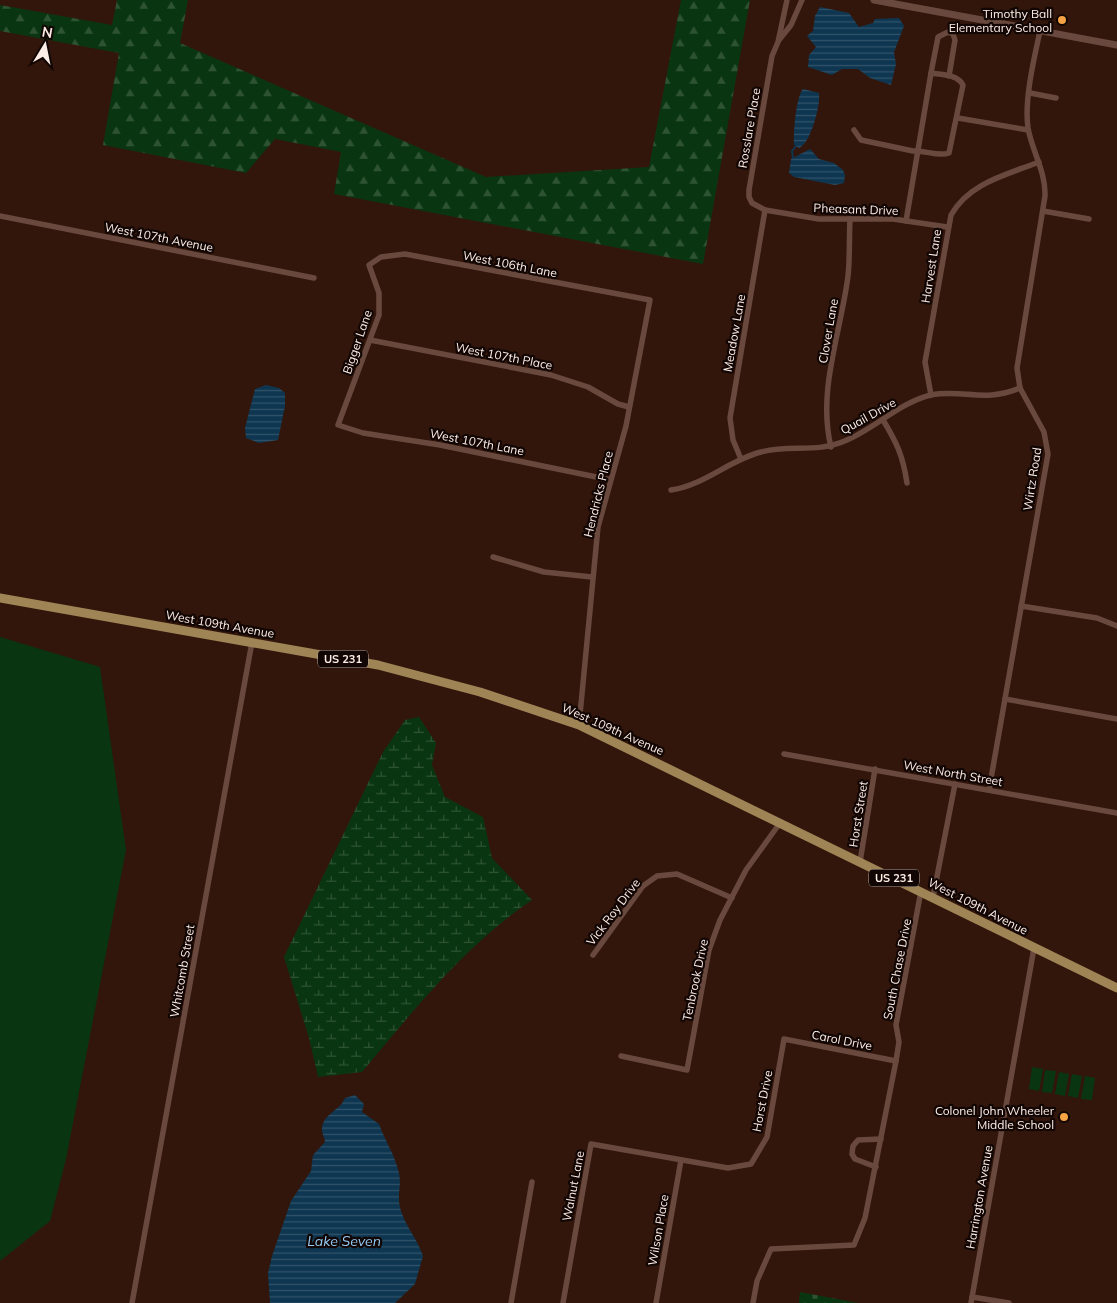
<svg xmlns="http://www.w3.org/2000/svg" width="1117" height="1303" viewBox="0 0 1117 1303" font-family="Mulish,sans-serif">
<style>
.green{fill:#093610}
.forest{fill:url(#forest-firs)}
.wetland{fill:url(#wetland-marsh)}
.cemetery{fill:url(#cemetery-stones)}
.water{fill:url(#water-rules)}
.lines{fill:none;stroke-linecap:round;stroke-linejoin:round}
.stream{stroke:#0e3651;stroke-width:2}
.minor{stroke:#69493d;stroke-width:5.5}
.tertiary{stroke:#69493d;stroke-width:7}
.primary{stroke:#9f8456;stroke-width:9}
.poi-dot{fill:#f5a345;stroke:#110603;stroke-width:2}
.labels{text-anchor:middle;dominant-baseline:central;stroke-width:4.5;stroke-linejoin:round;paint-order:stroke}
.shield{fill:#110603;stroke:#b6a8a3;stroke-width:1}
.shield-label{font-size:11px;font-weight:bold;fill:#fdede7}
.poi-label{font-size:12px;fill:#fdede7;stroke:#110603;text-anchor:end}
.street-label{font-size:12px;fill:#fdede7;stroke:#110603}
.water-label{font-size:14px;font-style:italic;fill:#94caf4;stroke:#110603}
</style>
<defs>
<pattern id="forest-firs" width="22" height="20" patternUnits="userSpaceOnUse" patternTransform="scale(1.25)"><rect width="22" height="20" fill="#093610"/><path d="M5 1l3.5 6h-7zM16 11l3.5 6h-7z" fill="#2e5333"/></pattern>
<pattern id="wetland-marsh" width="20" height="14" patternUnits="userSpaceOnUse" patternTransform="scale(1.25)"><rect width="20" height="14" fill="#093610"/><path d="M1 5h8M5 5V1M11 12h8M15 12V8" fill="none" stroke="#2e5333"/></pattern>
<pattern id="cemetery-stones" width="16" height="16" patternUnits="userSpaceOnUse" patternTransform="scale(1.25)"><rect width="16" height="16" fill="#093610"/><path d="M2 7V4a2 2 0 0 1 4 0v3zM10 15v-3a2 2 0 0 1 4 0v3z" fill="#2e5333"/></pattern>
<pattern id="water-rules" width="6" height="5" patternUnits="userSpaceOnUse" patternTransform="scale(1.25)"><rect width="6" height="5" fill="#0e3651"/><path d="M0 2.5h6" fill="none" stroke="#32536a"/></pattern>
</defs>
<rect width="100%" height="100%" fill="#32160b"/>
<g class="green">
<path d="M 0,637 L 100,667 L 126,850 L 66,1159 L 50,1221 L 0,1261 Z"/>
<path d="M 1032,1067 L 1043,1069 L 1039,1091 L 1029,1089 Z"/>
<path d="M 1045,1070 L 1056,1071 L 1052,1093 L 1042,1092 Z"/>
<path d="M 1059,1072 L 1069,1074 L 1065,1096 L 1055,1094 Z"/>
<path d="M 1072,1074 L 1082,1076 L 1078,1098 L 1068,1096 Z"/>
<path d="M 1085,1076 L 1095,1078 L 1092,1100 L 1081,1099 Z"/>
</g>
<path class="forest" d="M 117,0 L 188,0 L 180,43 L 486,177 L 649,167 L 681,0 L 750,0 L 703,264 L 334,194 L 341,152 L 275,139 L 246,173 L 103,145 L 119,53 L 0,31 L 0,5 L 112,25 Z"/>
<path class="wetland" d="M 419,717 L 436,743 L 432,765 L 445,797 L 483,817 L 492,858 L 532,900 C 465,945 414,1010 362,1072 L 318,1077 L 309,1038 L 284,957 L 383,752 L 405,720 Z"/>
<path class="cemetery" d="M 800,1292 L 858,1303 L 799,1303 Z"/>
<g class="water">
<path d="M 820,7 L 849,13 L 859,27 L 873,23 L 875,19 L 899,18 L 904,26 L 894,52 L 896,64 L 891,85 L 870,78 L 858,69 L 842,69 L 832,75 L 808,67 L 809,55 L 816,47 L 807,36 L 813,31 L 815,16 Z"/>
<path d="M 803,89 L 819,93 C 821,105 810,144 799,148 L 794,145 C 793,133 796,97 803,89 Z"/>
<path d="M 810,149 L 819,159 L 834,163 L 843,170 L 845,175 L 844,183 L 835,185 L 794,177 L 789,173 L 791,159 Z"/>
<path d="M 266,385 L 279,388 L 285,393 L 285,406 L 278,440 L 259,443 L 246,438 L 245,428 L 255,389 Z"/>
<path d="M 355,1095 L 364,1104 L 362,1112 L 379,1124 C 385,1141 395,1155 399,1173 C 402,1187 396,1195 401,1211 C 406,1227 418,1240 423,1256 L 415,1284 L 395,1303 L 270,1303 L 268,1273 L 272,1256 L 291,1201 L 311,1171 L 313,1155 L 325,1142 C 325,1138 322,1134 322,1130 C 322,1114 340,1111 345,1098 Z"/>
</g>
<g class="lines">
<path class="stream" d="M 793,158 L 792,151 L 796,146"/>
<g class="minor">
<path d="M 787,0 L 778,42 L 772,56 L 749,190 L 749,197 L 752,203 L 765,210 L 819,219 L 893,219 L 947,227"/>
<path d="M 779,40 L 791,25 L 802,0"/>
<path d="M 931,73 L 938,37 L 948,32 L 953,34 L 955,40 L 949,76"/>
<path d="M 1030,93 L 1056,98"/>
<path d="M 958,118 L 1028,130"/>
<path d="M 854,130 L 861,140 L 913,151 C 925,150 938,157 949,153 L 963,85 C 957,74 942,75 931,73 L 906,221"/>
<path d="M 1043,211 L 1089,219"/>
<path d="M 0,216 L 314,278"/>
<path d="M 370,340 L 551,375 L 588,387 L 618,404 L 629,407"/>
<path d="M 931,395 L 925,362 L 951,215 C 969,183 1006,175 1039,162"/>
<path d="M 883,420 C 897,443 903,456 907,483"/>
<path d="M 831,447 C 817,391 841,332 848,276 C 850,258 849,238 850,219"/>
<path d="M 741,459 L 733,440 L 730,418 L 765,210"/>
<path d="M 671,490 C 705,485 729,460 761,452 C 791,444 816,454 847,440 C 875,428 901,402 931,395 C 963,389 985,403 1020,388"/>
<path d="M 493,557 L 544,572 L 592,577"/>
<path d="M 1021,606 L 1097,618 L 1117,626"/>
<path d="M 1005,699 L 1117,719"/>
<path d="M 579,725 L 598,527 L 626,426 L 650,300 L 405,254 L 381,257 L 369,265 L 379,293 L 379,315 L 338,425 L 363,433 L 440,445 L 611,480"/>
<path d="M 784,754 L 1117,813"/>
<path d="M 989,790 L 1048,454 L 1044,432 L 1020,388 L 1017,368 L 1045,196 C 1046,172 1032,151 1028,128 C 1024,100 1034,59 1040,31"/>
<path d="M 860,862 L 875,769"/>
<path d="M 933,897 L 955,784"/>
<path d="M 593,955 L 643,886 L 657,876 L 677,874 L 732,898"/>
<path d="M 621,1056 L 687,1070 L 709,950 L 720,920 L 746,870 L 780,823"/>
<path d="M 876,1167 L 855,1159 L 852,1154 L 853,1146 L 858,1140 L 881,1139"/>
<path d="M 972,1297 L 1009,1303"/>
<path d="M 132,1303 L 252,642"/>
<path d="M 511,1303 L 532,1182"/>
<path d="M 563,1303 L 591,1144 L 728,1168 L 751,1164 L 767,1137 L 784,1039 L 896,1061"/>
<path d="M 656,1303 L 681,1160"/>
<path d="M 753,1303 L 757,1281 L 771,1249 L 854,1245 L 865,1218 L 896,1061 L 899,1042 L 896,1025 L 921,891"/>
<path d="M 971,1303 L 1034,948"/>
</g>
<path class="tertiary" d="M 874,0 L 1117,45"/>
<path class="primary" d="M 0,598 L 378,665 L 480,692 L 579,725 L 1117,988"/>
</g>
<g class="poi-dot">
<circle cx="1062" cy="20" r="5"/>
<circle cx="1064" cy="1117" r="5"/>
</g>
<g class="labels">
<g class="shield">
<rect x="318" y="650.5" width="50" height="17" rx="4"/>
<rect x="869" y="869.5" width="50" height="17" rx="4"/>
</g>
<g class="shield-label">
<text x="343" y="659">US 231</text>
<text x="894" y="878">US 231</text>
</g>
<g class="poi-label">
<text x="1052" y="13">Timothy Ball<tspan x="1052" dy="14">Elementary School</tspan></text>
<text x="1054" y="1110">Colonel John Wheeler<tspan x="1054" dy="14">Middle School</tspan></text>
</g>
<g class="street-label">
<text transform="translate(749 128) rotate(-80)">Rosslare Place</text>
<text transform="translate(856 209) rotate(2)">Pheasant Drive</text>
<text transform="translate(159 237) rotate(11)">West 107th Avenue</text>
<text transform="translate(510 264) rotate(11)">West 106th Lane</text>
<text transform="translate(931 266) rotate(-81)">Harvest Lane</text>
<text transform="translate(828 331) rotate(-80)">Clover Lane</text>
<text transform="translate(734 333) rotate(-80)">Meadow Lane</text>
<text transform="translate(357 342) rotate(-71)">Bigger Lane</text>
<text transform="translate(504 356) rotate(11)">West 107th Place</text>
<text transform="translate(868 416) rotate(-29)">Quail Drive</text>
<text transform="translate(477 442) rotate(11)">West 107th Lane</text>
<text transform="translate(1032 479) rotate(-81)">Wirtz Road</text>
<text transform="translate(598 494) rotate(-76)">Hendricks Place</text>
<text transform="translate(220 624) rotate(10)">West 109th Avenue</text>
<text transform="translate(613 729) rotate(24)">West 109th Avenue</text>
<text transform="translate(953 773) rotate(10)">West North Street</text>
<text transform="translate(858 814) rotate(-81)">Horst Street</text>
<text transform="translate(978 906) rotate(27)">West 109th Avenue</text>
<text transform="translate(613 912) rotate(-53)">Vick Roy Drive</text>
<text transform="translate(897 969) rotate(-79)">South Chase Drive</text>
<text transform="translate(182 971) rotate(-80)">Whitcomb Street</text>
<text transform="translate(695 980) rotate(-78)">Tenbrook Drive</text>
<text transform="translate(842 1040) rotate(11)">Carol Drive</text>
<text transform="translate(762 1101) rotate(-79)">Horst Drive</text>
<text transform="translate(573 1186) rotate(-79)">Walnut Lane</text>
<text transform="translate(979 1197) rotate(-80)">Harrington Avenue</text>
<text transform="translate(658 1230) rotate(-80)">Wilson Place</text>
</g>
<g class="water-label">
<text x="344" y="1241">Lake Seven</text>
</g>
</g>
<g transform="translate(45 45) rotate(10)" stroke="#110603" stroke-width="4" paint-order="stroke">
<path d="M0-4L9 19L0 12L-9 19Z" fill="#fdede7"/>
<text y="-8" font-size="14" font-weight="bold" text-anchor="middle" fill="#fdede7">N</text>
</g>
</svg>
